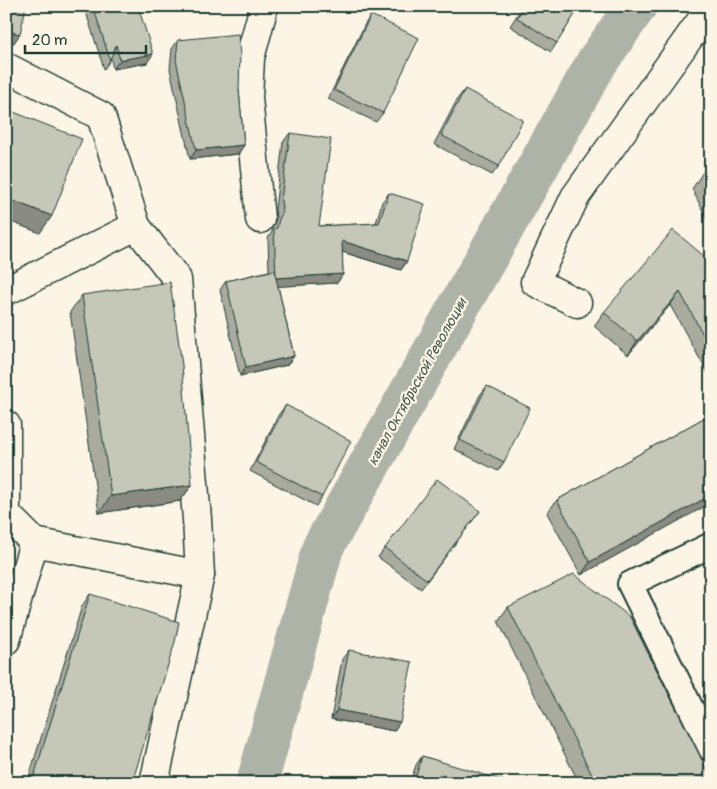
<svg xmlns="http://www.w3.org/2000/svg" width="717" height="789" viewBox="0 0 717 789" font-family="Pangolin,sans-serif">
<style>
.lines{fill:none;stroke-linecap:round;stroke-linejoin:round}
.canal{stroke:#aeb3a7;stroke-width:42}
.service-casing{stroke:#1f3d34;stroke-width:28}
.minor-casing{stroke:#1f3d34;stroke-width:31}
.service{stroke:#fcf5e5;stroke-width:24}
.minor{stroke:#fcf5e5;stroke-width:28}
.wall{fill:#a9ab9f;stroke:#1f3d34}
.shaded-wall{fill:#8a8b82;stroke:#1f3d34}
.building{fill:#c5c7b9;stroke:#1f3d34}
.labels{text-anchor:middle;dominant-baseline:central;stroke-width:4.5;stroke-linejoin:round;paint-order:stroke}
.water-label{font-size:14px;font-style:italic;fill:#435a51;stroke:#fcf5e5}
</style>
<rect width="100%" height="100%" fill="#fcf5e5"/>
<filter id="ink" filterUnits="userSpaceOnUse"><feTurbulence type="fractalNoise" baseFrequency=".02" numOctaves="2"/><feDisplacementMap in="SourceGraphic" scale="10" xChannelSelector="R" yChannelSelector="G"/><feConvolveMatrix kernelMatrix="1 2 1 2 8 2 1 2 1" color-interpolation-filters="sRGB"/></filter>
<g filter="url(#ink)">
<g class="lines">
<path class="canal" d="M 257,783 L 323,547 L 597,62 L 636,6"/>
<defs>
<path id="service" d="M 711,545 L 630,584 L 711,749"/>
<g id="minor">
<path d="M 6,67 L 101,116 L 136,226 L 6,291"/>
<path d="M 260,219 L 248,98 L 250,58 L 264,6"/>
<path d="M 136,226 L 177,279 L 197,519 L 200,575 L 154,783"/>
<path d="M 577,303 L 535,282 L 575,197 L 711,7"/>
<path d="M 6,425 L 6,514"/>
<path d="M 6,514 L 34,542 L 6,640"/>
<path d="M 34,542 L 200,575"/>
</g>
</defs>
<use href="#service" class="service-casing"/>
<use href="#minor" class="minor-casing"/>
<use href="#service" class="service"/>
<use href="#minor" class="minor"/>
</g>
<g class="wall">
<path d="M 84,6 L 138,6 L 147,63 L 113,69 L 111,59 L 104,69 Z"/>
<path d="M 523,6 L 580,6 L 551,52 L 510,26 Z"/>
<path d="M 371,15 L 383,113 L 376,122 L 328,99 L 365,24 Z"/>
<path d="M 178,40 L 239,90 L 244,145 L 238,154 L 190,159 L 170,69 L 172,49 Z"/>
<path d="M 465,89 L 499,166 L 492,175 L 434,144 L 458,98 Z"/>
<path d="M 290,133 L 319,226 L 376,223 L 382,202 L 389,193 L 407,261 L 401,270 L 342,252 L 343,274 L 337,283 L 278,286 L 294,356 L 287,365 L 240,376 L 220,290 L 226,281 L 269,271 L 268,238 L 272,232 L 272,228 L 274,225 L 276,218 L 275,209 L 283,142 Z"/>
<path d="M 711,169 L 711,227 L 692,189 L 703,172 Z"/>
<path d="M 711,262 L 711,379 L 670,305 L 628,355 L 594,326 L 604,312 Z"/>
<path d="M 82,295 L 192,485 L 180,501 L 99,513 L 70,312 Z"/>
<path d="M 487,386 L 504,462 L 498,471 L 454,449 L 480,395 Z"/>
<path d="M 286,405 L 322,497 L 316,506 L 250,471 L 279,414 Z"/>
<path d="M 711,414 L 581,575 L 547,513 L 557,500 Z"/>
<path d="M 480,511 L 421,589 L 378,557 L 385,548 Z"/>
<path d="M 90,594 L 132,783 L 27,783 L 82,606 Z"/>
<path d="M 508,607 L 711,783 L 579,783 L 498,621 Z"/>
<path d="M 349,650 L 394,731 L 331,719 L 342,659 Z"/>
<path d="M 422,756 L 505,783 L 410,783 L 416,765 Z"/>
</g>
<g class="shaded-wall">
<path d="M 6,31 L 20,34 L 14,43 L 6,41 Z"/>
<path d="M 153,54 L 147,63 L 113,69 L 120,60 Z"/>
<path d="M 244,145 L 238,154 L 190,159 L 196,150 Z"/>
<path d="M 6,198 L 52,216 L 40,233 L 6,220 Z"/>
<path d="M 342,241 L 407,261 L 401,270 L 336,250 Z"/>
<path d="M 343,274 L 337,283 L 270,287 L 276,278 Z"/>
<path d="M 680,292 L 670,305 L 628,355 L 637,341 Z"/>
<path d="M 294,356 L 287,365 L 240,376 L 246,367 Z"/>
<path d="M 192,485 L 180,501 L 99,513 L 111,496 Z"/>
<path d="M 711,495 L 711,503 L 581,575 L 590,562 Z"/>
<path d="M 337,710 L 400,722 L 394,731 L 331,719 Z"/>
</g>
<g class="building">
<path d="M 6,6 L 26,6 L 20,34 L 6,31 Z"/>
<path d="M 93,6 L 138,6 L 153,54 L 120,60 L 116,45 L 110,60 Z"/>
<path d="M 524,6 L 580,6 L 557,43 L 517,18 Z"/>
<path d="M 371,15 L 419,38 L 383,113 L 334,90 Z"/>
<path d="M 238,34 L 240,53 L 239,90 L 244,145 L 196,150 L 176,60 L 178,40 Z"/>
<path d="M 465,89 L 523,120 L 499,166 L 441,135 Z"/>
<path d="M 6,109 L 82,139 L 52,216 L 6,198 Z"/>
<path d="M 290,133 L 331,139 L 319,226 L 379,223 L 389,193 L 425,204 L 407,261 L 342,241 L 343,274 L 276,278 L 294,356 L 246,367 L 226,281 L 275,270 L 276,278 L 274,229 L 277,228 L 279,219 L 281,216 L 282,209 L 281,200 Z"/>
<path d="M 711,169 L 711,187 L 703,172 Z"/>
<path d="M 673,230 L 711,262 L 711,349 L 680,292 L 637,341 L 604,312 Z"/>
<path d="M 170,282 L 182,365 L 192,485 L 111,496 L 82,295 Z"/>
<path d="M 487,386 L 530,408 L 504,462 L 460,440 Z"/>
<path d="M 286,405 L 351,441 L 322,497 L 256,462 Z"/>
<path d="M 711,414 L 711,495 L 590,562 L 557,500 Z"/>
<path d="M 437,479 L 480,511 L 427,580 L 385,548 Z"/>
<path d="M 574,574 L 630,617 L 711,778 L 711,783 L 596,783 L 508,607 Z"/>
<path d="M 90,594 L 179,622 L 175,642 L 132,783 L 32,783 Z"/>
<path d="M 349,650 L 412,662 L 400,722 L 337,710 Z"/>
<path d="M 422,756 L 505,781 L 505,783 L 414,783 Z"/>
</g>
</g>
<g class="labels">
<g class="water-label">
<text transform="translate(417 382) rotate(-61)">канал Октябрьской Революции</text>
</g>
</g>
<rect width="717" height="789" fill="none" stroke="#fcf5e5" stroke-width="25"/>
<rect x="12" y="12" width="692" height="764" fill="none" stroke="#1f3d34" stroke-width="2" filter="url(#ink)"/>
<path d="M25 45v8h121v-8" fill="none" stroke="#1f3d34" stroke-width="2.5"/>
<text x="32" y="45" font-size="15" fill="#1f3d34" stroke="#fcf5e5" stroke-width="4" paint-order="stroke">20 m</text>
</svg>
